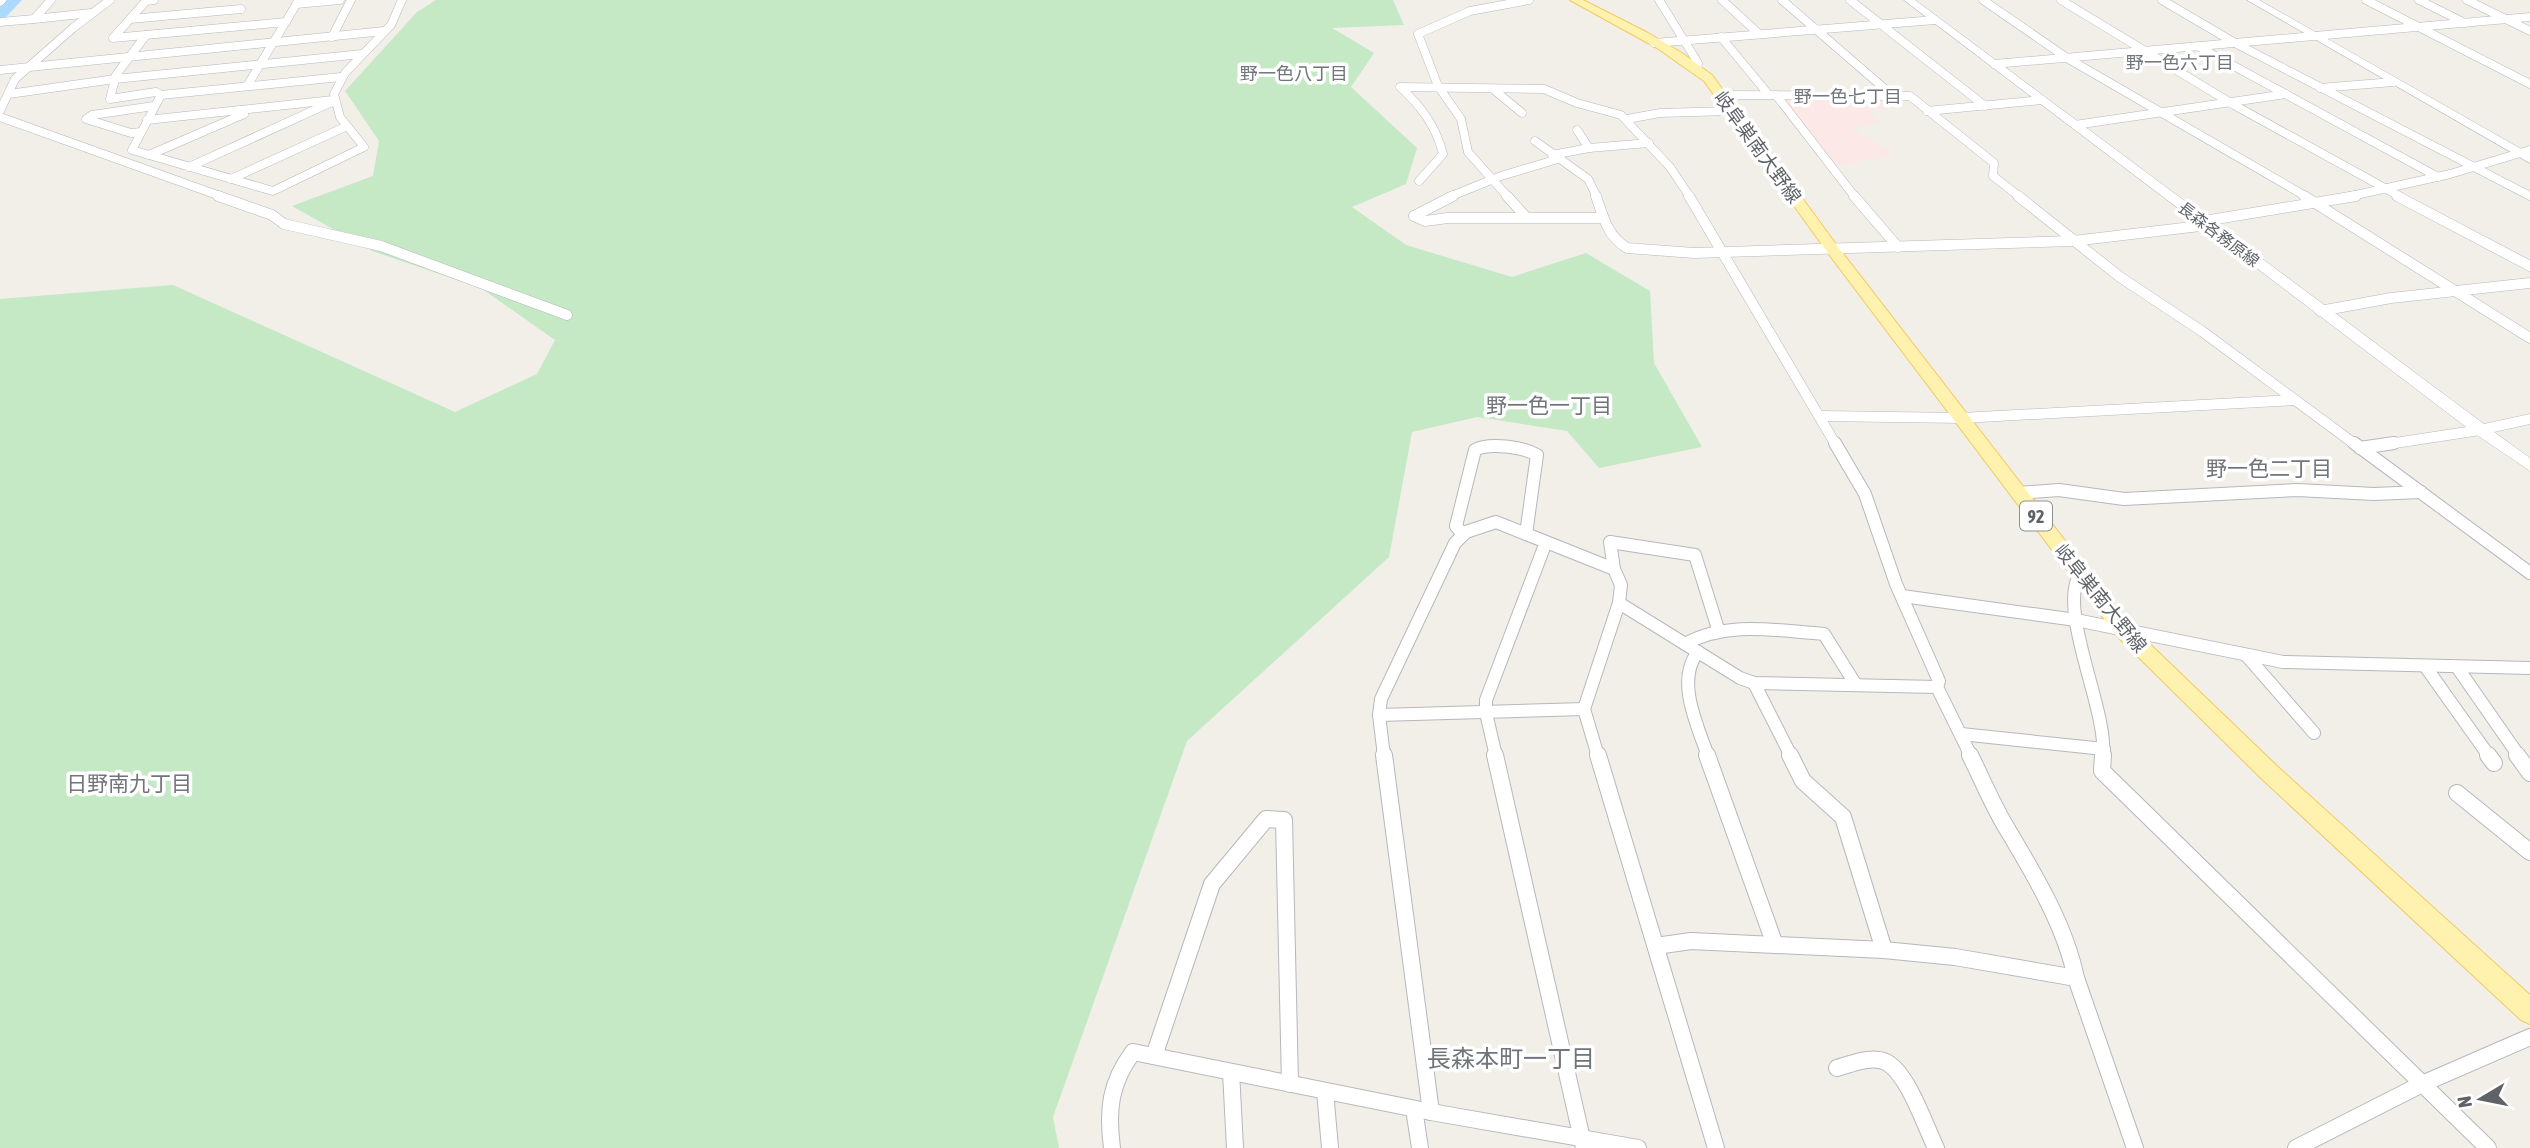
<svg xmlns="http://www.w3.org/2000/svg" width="2530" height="1148" viewBox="0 0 2530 1148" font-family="'Asap Condensed','Noto Sans JP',sans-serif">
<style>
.medical{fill:#fce8e6}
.green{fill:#c5e8c5}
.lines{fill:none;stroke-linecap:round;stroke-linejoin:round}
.river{fill:#aadaff;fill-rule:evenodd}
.street-far3-casing{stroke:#b5b8bc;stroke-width:9}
.street-far2-casing{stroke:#b5b8bc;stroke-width:11}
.street-far1-casing{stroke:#b5b8bc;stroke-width:14}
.street-casing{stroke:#b5b8bc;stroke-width:18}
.secondary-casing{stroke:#b6babf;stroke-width:1}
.primary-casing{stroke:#f2c960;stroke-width:2}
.street-far3{stroke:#fff;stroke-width:8}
.street-far2{stroke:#fff;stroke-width:10}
.street-far1{stroke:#fff;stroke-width:12}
.street{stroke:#fff;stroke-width:16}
.secondary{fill:#fff;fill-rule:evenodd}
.primary{fill:#fff2af;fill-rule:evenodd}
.labels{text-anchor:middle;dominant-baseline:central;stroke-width:7;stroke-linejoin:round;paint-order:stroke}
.far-street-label{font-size:16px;fill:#5f6368;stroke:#fff}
.far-neighbourhood-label{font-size:18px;fill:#70757a;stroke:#fff}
.shield{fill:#fff;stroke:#8f9295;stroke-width:2}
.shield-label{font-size:18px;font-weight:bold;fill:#5f6368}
.street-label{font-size:19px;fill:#5f6368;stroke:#fff}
.neighbourhood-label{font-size:21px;fill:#70757a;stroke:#fff}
.near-neighbourhood-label{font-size:24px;fill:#70757a;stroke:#fff}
</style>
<rect width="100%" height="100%" fill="#f1efe8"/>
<path class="medical" d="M 1876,97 L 1885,108 L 1866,109 L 1880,124 L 1851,127 L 1863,138 L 1868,137 L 1892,155 L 1832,167 L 1783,98 Z"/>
<path class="green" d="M 436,0 L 1393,0 L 1404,25 L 1332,28 L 1374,53 L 1351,87 L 1417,148 L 1406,184 L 1352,207 L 1406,245 L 1512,277 L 1586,253 L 1650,291 L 1654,363 L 1702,447 L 1599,468 L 1567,431 L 1477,417 L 1412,432 L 1389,557 L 1187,741 L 1053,1117 L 1059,1148 L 0,1148 L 0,299 L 173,285 L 455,412 L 537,374 L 555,340 L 481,288 L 372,251 L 292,206 L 373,176 L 379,141 L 345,91 L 417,12 Z"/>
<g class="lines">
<path class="river" d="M 5,0 L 22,0 L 6,17 L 0,19 L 0,5 Z"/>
<defs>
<g id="street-far3">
<path d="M 51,0 L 34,19 L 91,13"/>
<path d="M 154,0 L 146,1 L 113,38 L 286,22"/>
<path d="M 1659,0 L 1698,63 L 1697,69"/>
<path d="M 1722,0 L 1759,34"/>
<path d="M 1782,0 L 1893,96"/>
<path d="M 1850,0 L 1985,106"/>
<path d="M 1983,0 L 2067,58 L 2307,197"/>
<path d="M 2061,0 L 2234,105 L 2401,197"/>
<path d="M 2162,0 L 2235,43 L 2530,196"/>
<path d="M 2366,0 L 2530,84"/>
<path d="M 2419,0 L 2465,23"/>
<path d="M 2467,0 L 2530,31"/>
<path d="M 0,2 L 2,0"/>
<path d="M 296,4 L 340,0"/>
<path d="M 130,19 L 241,9"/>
<path d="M 0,22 L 34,19"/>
<path d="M 146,35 L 116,75 L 110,99 L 156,92 L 161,95 L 341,77"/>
<path d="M 332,37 L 351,0"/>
<path d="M 1721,37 L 1769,95"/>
<path d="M 1654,43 L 1935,20"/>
<path d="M 2199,47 L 2438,177"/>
<path d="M 1994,64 L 2530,17"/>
<path d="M 0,70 L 384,31"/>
<path d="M 247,86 L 299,0"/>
<path d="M 2320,88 L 2393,82"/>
<path d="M 1493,89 L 1522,113"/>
<path d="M 9,94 L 115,79 L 362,54"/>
<path d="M 161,95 L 132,150 L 273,191 L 364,147 L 340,117 L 334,94 L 345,73 L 391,25 L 402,0"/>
<path d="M 1719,95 L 1910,96 L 1994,163 L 1993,176 L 2020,197"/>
<path d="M 1776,95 L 1855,197"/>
<path d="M 0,111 L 15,79 L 73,28 L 110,0"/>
<path d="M 1927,111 L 2042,100"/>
<path d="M 0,117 L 223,197"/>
<path d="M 1627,119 L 1660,113 L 1730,111"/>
<path d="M 147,120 L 333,100"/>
<path d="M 2075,125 L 2286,94"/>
<path d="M 1577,130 L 1589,148"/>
<path d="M 141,132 L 131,133 L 86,119 L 92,115 L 154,106"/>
<path d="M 1535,141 L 1588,179 L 1597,197"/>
<path d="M 149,155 L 244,114"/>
<path d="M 1552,155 L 1589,148 L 1649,143"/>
<path d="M 189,167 L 332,102"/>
<path d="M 231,179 L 345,127"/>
<path d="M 1419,181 L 1443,154 C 1436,126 1421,106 1400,87 L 1544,89 L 1577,103 L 1621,115 L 1670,167 L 1690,197"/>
<path d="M 1449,197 L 1501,176 L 1558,159"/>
<path d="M 1508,197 L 1468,152 L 1461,119 L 1438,86 L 1418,34 L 1470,11 L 1529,0"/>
<path d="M 2347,197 L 2450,174 L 2530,150"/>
</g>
<g id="street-far2">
<path d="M 218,196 L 272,215 L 284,224 L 381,246 L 567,315"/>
<path d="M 1507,196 L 1526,217"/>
<path d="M 1596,196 C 1603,216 1607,236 1627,248 L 1694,253 L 2073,241 L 2200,226 L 2204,221 L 2356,196"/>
<path d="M 1689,196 L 1836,445"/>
<path d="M 1854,196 L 1898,247"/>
<path d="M 2018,196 L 2120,277 L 2203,332 L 2356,445"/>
<path d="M 2304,196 L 2530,338"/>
<path d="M 2397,196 L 2530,266"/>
<path d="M 1414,216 L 1425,221 L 1448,218 L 1603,218"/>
<path d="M 1414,216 L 1453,196"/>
<path d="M 2320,311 L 2391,298 L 2530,283"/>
<path d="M 1822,416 L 1961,418 L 2295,400"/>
<path d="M 2382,445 L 2480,430"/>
</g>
<g id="street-far1">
<path d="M 1835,443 L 1865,494 L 1896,584 L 1939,681 L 1937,687 L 1971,756"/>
<path d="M 2354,443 L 2530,573"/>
<path d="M 2360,448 L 2394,443"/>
<path d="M 2018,493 L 2059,490 L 2124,499 L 2297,490 L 2374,494 L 2421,492"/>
<path d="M 1463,535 L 1456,526 L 1475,450 C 1489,442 1523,447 1537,455 L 1526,534"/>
<path d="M 1614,569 L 1610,542 L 1695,555 L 1718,629"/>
<path d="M 2080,574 C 2057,611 2108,710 2103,756"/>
<path d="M 1902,596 L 2076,620 L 2283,662 L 2530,668"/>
<path d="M 1619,603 L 1740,678 L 1754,683 L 1937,687"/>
<path d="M 1685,644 C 1728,620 1778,631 1824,634 L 1856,685"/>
<path d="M 1698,652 C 1675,680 1698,727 1708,756"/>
<path d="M 2246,655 L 2314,733"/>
<path d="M 2425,666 L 2489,756"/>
<path d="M 2457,667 L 2519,756"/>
<path d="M 1754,683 L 1791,756"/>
<path d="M 1379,715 L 1584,709"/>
<path d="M 1961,734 L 2104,749"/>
<path d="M 1384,756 L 1379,715 L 1381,699 L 1455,543 L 1466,532 L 1496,522 L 1614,569 L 1621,585 L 1619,603 L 1584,709 L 1598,756"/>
<path d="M 1496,756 L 1486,713 L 1486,700 L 1546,542"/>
</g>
<g id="street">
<path d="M 1384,755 L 1431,1112"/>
<path d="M 1495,755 L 1584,1148"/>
<path d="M 1598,755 L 1716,1148"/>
<path d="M 1707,755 L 1775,945"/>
<path d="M 1790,755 L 1803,781 L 1843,817 L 1884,950"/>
<path d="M 1970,755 C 1982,779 1992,804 2006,827 C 2034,874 2065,925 2076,978 L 2135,1148"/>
<path d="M 2103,755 L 2102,771 L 2488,1148"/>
<path d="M 2488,755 L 2494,763"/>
<path d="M 2517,755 L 2530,773"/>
<path d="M 2457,793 L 2530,852"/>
<path d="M 1656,946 L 1691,941 L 1884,950 L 1955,957 L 2076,978"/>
<path d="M 1154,1056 L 1212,884 L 1266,819 L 1284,820 L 1290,1084"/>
<path d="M 1837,1068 C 1851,1064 1872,1055 1886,1062 C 1908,1073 1925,1126 1936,1148"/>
<path d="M 1231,1072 L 1235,1148"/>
<path d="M 1325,1091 L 1330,1148"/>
<path d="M 1414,1109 L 1420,1148"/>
<path d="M 1112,1148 C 1107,1110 1110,1083 1133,1052 L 1431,1112 L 1638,1148"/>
<path d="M 2296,1148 L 2422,1084 L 2530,1037"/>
</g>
<g id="secondary">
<path d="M 1904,0 L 1915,0 L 2484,424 L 2530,414 L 2530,424 L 2494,432 L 2530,458 L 2530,471 L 2474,433 Z"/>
<path d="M 2247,0 L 2259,0 L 2530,154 L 2530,163 Z"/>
</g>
<path id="primary" d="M 1570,0 L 1583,0 L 1648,33 L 1682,53 L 1712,75 L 1838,247 L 2131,626 L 2278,767 L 2530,995 L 2530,1024 L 2521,1020 L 2262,779 L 2117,636 L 1828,253 L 1704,81 L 1657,48 Z"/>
</defs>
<use href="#street-far3" class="street-far3-casing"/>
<use href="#street-far2" class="street-far2-casing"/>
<use href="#street-far1" class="street-far1-casing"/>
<use href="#street" class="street-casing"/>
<use href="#secondary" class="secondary-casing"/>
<use href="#primary" class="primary-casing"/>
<use href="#street-far3" class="street-far3"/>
<use href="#street-far2" class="street-far2"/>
<use href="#street-far1" class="street-far1"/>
<use href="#street" class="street"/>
<use href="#secondary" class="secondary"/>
<use href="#primary" class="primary"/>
</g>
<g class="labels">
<g class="far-street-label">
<text transform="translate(2219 234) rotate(37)">長森各務原線</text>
</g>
<g class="far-neighbourhood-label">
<text x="2180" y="62">野一色六丁目</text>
<text x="1294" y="73">野一色八丁目</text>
<text x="1848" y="96">野一色七丁目</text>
</g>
<rect class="shield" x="2020" y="501.5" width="32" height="29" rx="5"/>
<g class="shield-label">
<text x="2036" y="516">92</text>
</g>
<g class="street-label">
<text transform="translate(1758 147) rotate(54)">岐阜巣南大野線</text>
<text transform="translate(2101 598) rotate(51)">岐阜巣南大野線</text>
</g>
<g class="neighbourhood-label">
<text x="1549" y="405">野一色一丁目</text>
<text x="2269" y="468">野一色二丁目</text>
<text x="129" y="783">日野南九丁目</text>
</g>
<g class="near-neighbourhood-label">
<text x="1511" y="1058">長森本町一丁目</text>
</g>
</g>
<g transform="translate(2481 1099) rotate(260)" stroke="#ffffff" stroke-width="5" paint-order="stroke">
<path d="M0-5L12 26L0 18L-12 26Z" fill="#5f6368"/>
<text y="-10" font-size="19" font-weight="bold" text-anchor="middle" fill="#5f6368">N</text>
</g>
</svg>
